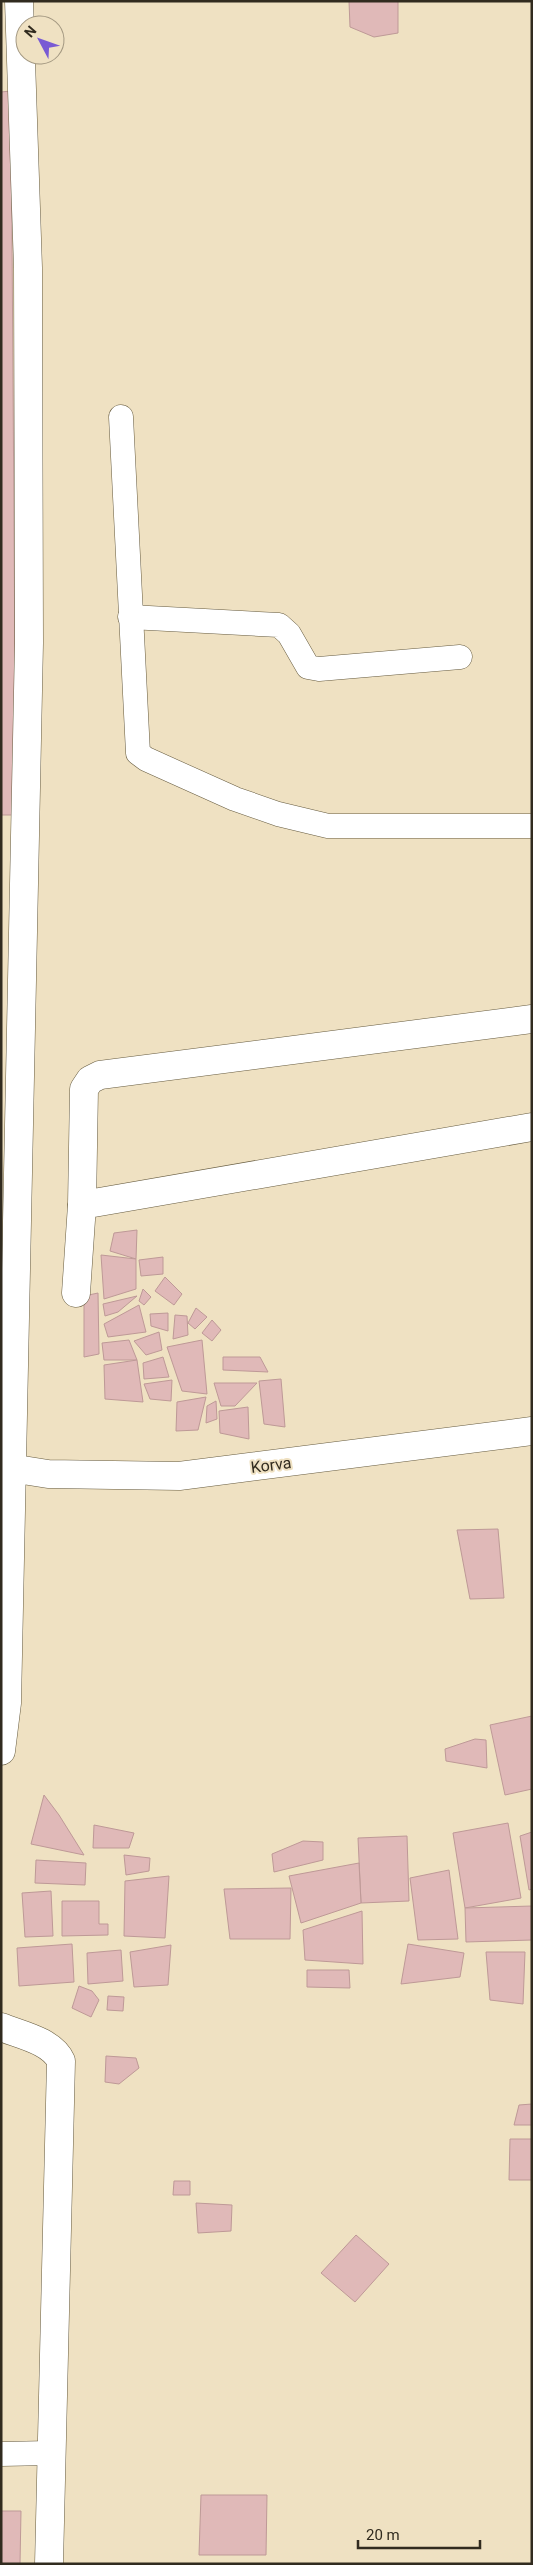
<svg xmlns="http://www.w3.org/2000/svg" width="533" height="2565" viewBox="0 0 533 2565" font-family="Roboto,sans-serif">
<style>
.building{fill:#e0b9b8;stroke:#be9997}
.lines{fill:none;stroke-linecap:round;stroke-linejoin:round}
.lane-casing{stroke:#665b3f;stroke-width:25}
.street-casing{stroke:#665b3f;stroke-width:29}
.lane{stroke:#fff;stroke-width:24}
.street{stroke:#fff;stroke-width:28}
.labels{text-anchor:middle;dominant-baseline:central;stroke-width:4;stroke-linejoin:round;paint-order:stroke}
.street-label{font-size:16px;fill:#312b1f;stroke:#efe1c2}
</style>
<rect width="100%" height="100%" fill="#efe1c2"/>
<g class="building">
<path d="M 349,1 L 398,1 L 398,33 L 374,37 L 350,27 Z"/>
<path d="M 11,91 L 16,815 L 1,815 L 1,92 Z"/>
<path d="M 137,1230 L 136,1259 L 110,1251 L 114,1233 Z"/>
<path d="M 101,1255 L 136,1259 L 136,1289 L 104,1299 Z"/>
<path d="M 163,1257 L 163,1274 L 141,1276 L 139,1260 Z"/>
<path d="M 165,1277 L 182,1294 L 174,1305 L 155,1291 Z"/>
<path d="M 143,1289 L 151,1297 L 144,1305 L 139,1301 Z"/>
<path d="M 98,1293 L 99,1354 L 84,1357 L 84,1296 Z"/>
<path d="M 137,1296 L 118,1312 L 105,1316 L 103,1304 Z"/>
<path d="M 139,1305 L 146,1332 L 108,1337 L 104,1324 Z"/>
<path d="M 196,1308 L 207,1317 L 195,1329 L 188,1323 Z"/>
<path d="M 168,1313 L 168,1331 L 151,1326 L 150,1314 Z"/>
<path d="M 175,1315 L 187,1316 L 188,1335 L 173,1339 Z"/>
<path d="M 212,1320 L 221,1330 L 212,1341 L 202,1333 Z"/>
<path d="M 159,1332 L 162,1350 L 146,1355 L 134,1341 Z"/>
<path d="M 129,1340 L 137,1360 L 104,1360 L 102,1343 Z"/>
<path d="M 202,1340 L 207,1394 L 182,1391 L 167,1347 Z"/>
<path d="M 163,1357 L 169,1377 L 144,1379 L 143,1363 Z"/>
<path d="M 223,1357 L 260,1357 L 268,1372 L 223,1370 Z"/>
<path d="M 137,1360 L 143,1402 L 105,1399 L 104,1365 Z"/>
<path d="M 281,1379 L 285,1427 L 264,1424 L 259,1381 Z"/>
<path d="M 172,1380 L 171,1401 L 150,1399 L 144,1384 Z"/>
<path d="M 214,1383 L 257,1383 L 235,1406 L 221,1406 Z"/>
<path d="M 206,1397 L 198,1430 L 176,1431 L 177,1402 Z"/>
<path d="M 216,1401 L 217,1419 L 206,1423 L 207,1406 Z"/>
<path d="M 248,1407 L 249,1439 L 220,1433 L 219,1411 Z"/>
<path d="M 498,1529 L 504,1598 L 470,1599 L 457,1530 Z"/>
<path d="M 532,1716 L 532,1789 L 505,1795 L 490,1725 Z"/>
<path d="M 475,1739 L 486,1740 L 487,1768 L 446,1761 L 445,1749 Z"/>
<path d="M 44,1795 L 59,1815 L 84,1855 L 31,1844 Z"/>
<path d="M 508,1823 L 521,1898 L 465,1908 L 453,1833 Z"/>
<path d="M 94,1825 L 134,1833 L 129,1848 L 93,1848 Z"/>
<path d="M 532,1832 L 532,1889 L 529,1890 L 520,1836 Z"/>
<path d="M 407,1836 L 409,1901 L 361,1903 L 358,1838 Z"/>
<path d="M 303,1841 L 323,1842 L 323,1860 L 274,1872 L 272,1854 Z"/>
<path d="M 124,1855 L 150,1858 L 149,1871 L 126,1875 Z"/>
<path d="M 36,1860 L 86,1863 L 85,1885 L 35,1883 Z"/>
<path d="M 359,1863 L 361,1903 L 301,1923 L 289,1876 Z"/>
<path d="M 449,1870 L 458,1939 L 418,1940 L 410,1878 Z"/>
<path d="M 169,1876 L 165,1938 L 124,1936 L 125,1881 Z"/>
<path d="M 291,1888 L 290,1939 L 230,1939 L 224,1889 Z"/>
<path d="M 51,1891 L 53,1936 L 25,1937 L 22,1893 Z"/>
<path d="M 62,1901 L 99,1901 L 99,1924 L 108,1924 L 108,1935 L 62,1936 Z"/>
<path d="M 532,1906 L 532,1940 L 466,1942 L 465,1908 Z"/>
<path d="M 362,1911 L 363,1964 L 305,1960 L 303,1930 Z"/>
<path d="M 72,1944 L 74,1982 L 19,1986 L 17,1948 Z"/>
<path d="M 408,1944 L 464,1953 L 460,1977 L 401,1984 Z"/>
<path d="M 171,1945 L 168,1985 L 134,1987 L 130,1952 Z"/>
<path d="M 121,1950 L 123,1981 L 88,1984 L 87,1953 Z"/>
<path d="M 486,1952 L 525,1952 L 523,2004 L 490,2000 Z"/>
<path d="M 307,1970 L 349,1970 L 350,1988 L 307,1987 Z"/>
<path d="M 79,1986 L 92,1991 L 99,2000 L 91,2017 L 72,2008 Z"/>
<path d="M 108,1996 L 124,1997 L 123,2011 L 107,2010 Z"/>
<path d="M 106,2056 L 136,2058 L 139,2068 L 119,2084 L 105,2082 Z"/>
<path d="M 532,2104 L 532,2125 L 514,2125 L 519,2105 Z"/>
<path d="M 510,2139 L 532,2139 L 532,2180 L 509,2180 Z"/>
<path d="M 174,2181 L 190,2181 L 190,2195 L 173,2195 Z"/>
<path d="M 196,2203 L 232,2205 L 231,2231 L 198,2233 Z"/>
<path d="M 356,2235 L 389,2264 L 355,2302 L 321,2273 Z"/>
<path d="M 201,2495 L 267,2495 L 266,2555 L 199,2555 Z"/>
<path d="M 1,2511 L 21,2511 L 20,2564 L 1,2564 Z"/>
</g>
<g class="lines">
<defs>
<g id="lane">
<path d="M 121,417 L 138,753 L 146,759 L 235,799 L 278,814 L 328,826 L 532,826"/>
<path d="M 130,617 L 279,625 L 289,634 L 308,667 L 319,669 L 460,657"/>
<path d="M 1,2454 L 50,2453"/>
</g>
<g id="street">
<path d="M 82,1205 L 84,1089 L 90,1080 L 100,1075 L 532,1019"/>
<path d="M 76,1293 L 82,1205 L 532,1127"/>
<path d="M 10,1468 L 48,1474 L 179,1476 L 532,1431"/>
<path d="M 1,1751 L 7,1703 L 29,643 L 28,268 L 19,1"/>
<path d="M 1,2027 C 21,2035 52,2041 61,2061 L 49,2564"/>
</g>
</defs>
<use href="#lane" class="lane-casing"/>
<use href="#street" class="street-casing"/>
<use href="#lane" class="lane"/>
<use href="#street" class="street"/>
</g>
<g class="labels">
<g class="street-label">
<text transform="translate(271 1465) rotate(-7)">Korva</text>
</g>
</g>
<rect width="533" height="2565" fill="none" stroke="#312b1f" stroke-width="5"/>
<g transform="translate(40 40) rotate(311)"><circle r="24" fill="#efe1c2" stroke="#a39881"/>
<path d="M0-4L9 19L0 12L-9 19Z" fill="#795ad4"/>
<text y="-8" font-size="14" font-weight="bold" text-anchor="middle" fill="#312b1f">N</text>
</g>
<path d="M358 2540v8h122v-8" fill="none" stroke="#312b1f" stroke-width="2.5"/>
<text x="366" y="2540" font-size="15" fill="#312b1f" stroke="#efe1c2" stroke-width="4" paint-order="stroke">20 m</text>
</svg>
